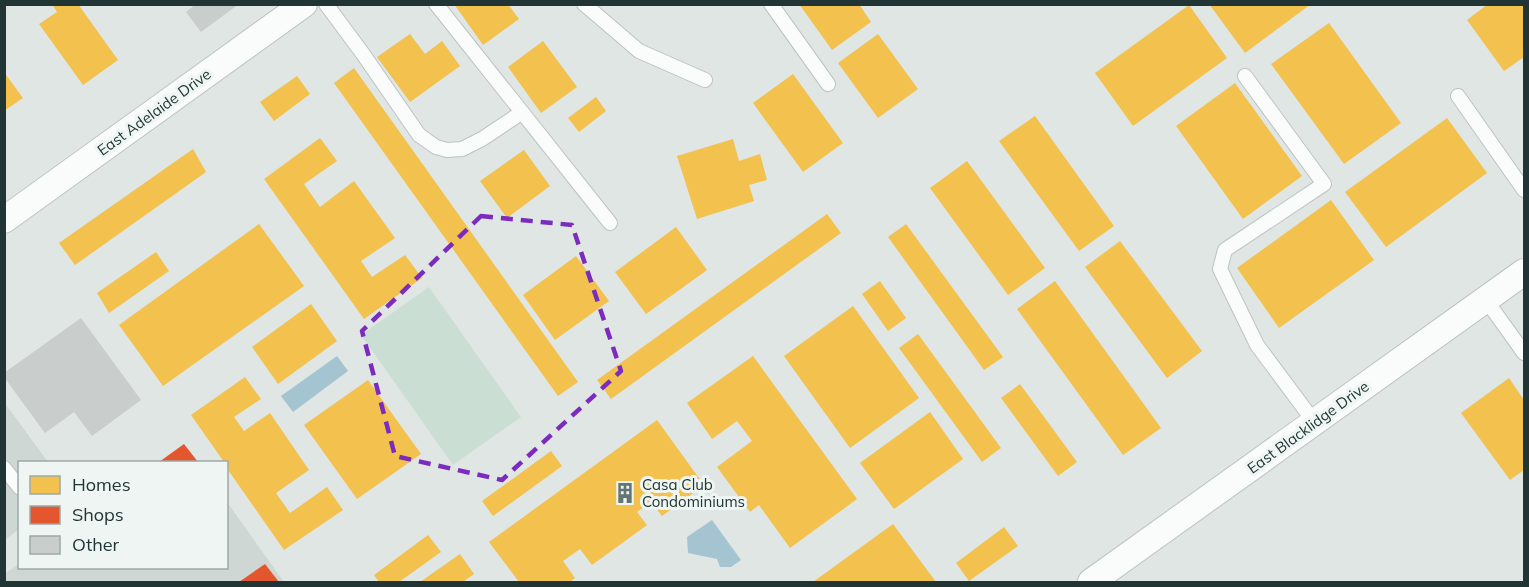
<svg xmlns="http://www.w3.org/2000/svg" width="1529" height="587" viewBox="0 0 1529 587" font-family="Mulish,sans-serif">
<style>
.built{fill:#cfd7d4}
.green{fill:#cbded4}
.water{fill:#a4c4d1}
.homes{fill:#f2c14e}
.shops{fill:#e4572e}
.building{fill:#c9cecd}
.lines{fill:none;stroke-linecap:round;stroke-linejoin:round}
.service-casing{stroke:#bdc3c1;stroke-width:16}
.minor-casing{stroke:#bdc3c1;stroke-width:28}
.service{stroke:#fafbfb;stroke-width:14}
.minor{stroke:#fafbfb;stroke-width:26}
.marked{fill:none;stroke:#7b2cbf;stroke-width:4.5;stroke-dasharray:12 8;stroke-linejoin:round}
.labels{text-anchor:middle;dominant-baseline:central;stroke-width:6;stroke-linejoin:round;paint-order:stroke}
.street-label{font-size:15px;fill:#213634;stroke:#eef5f3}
.poi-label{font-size:15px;fill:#213634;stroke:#eef5f3;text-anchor:start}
</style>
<rect width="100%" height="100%" fill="#e0e6e4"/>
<g class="built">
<path d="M 4,402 L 48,462 L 20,462 L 19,529 L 5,540 Z"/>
<path d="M 227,502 L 284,582 L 5,582 L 4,574 L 19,564 L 20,568 L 226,568 Z"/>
</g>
<path class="green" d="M 429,287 L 521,417 L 453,465 L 361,335 Z"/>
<g class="water">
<path d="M 337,356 L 348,371 L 293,412 L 281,396 Z"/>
<path d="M 712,520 L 741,560 L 731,567 L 720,567 L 717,559 L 688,553 L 687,537 Z"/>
</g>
<g class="homes">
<path d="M 52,4 L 78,4 L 118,60 L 83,85 L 39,24 L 57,12 Z"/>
<path d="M 454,4 L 508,4 L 519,19 L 483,45 Z"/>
<path d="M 799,4 L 859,4 L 871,22 L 832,50 Z"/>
<path d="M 1209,4 L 1311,4 L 1245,53 Z"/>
<path d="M 1488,4 L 1524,4 L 1524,57 L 1504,71 L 1467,20 Z"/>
<path d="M 1189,5 L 1227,58 L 1133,126 L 1095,73 Z"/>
<path d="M 1329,23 L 1401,123 L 1344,164 L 1271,64 Z"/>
<path d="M 410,34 L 425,54 L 442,41 L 460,66 L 410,102 L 377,57 Z"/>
<path d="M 878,34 L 918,89 L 878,118 L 838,63 Z"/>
<path d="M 543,41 L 577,87 L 541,113 L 508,67 Z"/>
<path d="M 354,68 L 578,382 L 558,396 L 334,83 Z"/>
<path d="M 4,72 L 23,98 L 4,111 Z"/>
<path d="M 793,74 L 843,143 L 803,172 L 753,103 Z"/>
<path d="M 297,76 L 310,94 L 274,121 L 260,102 Z"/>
<path d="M 1235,83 L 1302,176 L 1243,219 L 1176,126 Z"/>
<path d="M 596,97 L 606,111 L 579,132 L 568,118 Z"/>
<path d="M 1035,116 L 1114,226 L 1079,251 L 999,141 Z"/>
<path d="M 1447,118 L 1487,173 L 1386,247 L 1345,192 Z"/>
<path d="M 320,138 L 337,161 L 304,184 L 320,207 L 354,181 L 395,238 L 361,261 L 372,277 L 405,255 L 422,278 L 364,319 L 264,179 Z"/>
<path d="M 733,139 L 739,161 L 760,154 L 767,180 L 749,185 L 754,201 L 697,219 L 677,156 Z"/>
<path d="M 193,149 L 206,172 L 75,265 L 59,243 Z"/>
<path d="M 524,150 L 550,186 L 507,218 L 480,181 Z"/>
<path d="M 967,161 L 1045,268 L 1008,295 L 930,188 Z"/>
<path d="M 1331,200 L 1374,260 L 1279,328 L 1237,268 Z"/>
<path d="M 827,214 L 841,233 L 611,399 L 597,380 Z"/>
<path d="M 259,224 L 304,286 L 163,386 L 119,325 Z"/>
<path d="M 906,224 L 1003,357 L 984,370 L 888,237 Z"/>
<path d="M 676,227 L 707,270 L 646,314 L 615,272 Z"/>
<path d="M 1120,241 L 1202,351 L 1167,378 L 1085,267 Z"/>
<path d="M 156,252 L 169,271 L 109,313 L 97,293 Z"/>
<path d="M 576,256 L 609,301 L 555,340 L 523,295 Z"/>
<path d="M 880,281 L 906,318 L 888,331 L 862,294 Z"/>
<path d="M 1055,281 L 1161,428 L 1123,455 L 1017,309 Z"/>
<path d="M 311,304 L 337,341 L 278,384 L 252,347 Z"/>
<path d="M 853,306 L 919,398 L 850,448 L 784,356 Z"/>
<path d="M 918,334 L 1001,448 L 982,462 L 899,348 Z"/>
<path d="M 753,356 L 857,499 L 790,548 L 759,505 L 750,512 L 717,467 L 752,441 L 737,421 L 712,439 L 687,403 Z"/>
<path d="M 245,377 L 261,399 L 234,417 L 244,431 L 270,413 L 309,470 L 276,493 L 290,513 L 327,487 L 343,510 L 284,550 L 226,467 L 226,462 L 224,462 L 191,415 Z"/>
<path d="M 1509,378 L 1524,400 L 1524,470 L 1510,480 L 1461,413 Z"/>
<path d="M 368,380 L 421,454 L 357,499 L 304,425 Z"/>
<path d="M 1020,384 L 1077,462 L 1058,476 L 1001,398 Z"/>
<path d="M 930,412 L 963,459 L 894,509 L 860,463 Z"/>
<path d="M 657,420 L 704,485 L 662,516 L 651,502 L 637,512 L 647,525 L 592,565 L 580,549 L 563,561 L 575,578 L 570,582 L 519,582 L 489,542 Z"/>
<path d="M 551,451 L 562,466 L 493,516 L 482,501 Z"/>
<path d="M 893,524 L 936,582 L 813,582 Z"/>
<path d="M 1004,527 L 1018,546 L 969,581 L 956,563 Z"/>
<path d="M 428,535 L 441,552 L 399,582 L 379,582 L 374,575 Z"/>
<path d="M 460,554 L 474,574 L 463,582 L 420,582 Z"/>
</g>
<g class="shops">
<path d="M 184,444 L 198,462 L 159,462 Z"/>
<path d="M 265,564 L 279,582 L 239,582 Z"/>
</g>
<g class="building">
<path d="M 196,4 L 239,4 L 201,32 L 186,12 Z"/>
<path d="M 81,318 L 141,400 L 92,436 L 74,412 L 45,433 L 4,377 L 4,373 Z"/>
</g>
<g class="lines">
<defs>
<g id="service">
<path d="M 326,4 L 363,54 L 419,135 L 436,147 L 447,150 L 462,149 L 482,139 L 521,113"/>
<path d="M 436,4 L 610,223"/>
<path d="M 584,4 L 639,51 L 705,80"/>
<path d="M 771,4 L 828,84"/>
<path d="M 1245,76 L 1324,184 L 1225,250 L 1220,269 L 1257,345 L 1315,423"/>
<path d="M 1458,96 L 1524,190"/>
<path d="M 1486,300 L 1524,353"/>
<path d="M 4,468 L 20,488"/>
</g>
<g id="minor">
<path d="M 4,220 L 304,4"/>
<path d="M 1091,582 L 1524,272"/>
</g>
</defs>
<use href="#service" class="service-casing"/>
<use href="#minor" class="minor-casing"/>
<use href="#service" class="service"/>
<use href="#minor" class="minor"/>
</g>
<path class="marked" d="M 481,216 L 572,225 L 621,371 L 502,480 L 395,456 L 362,331 Z"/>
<defs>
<symbol id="building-bare" viewBox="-9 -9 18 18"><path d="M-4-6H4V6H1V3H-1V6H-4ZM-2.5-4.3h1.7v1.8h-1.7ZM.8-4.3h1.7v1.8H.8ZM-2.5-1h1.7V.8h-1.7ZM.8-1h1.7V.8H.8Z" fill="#647472" stroke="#eef5f3" stroke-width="2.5" paint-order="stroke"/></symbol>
</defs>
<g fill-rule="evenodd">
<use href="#building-bare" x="610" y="478" width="30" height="30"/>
</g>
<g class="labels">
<g class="street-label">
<text transform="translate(154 112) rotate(-36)">East Adelaide Drive</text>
<text transform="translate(1308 427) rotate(-36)">East Blacklidge Drive</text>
</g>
<g class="poi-label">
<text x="642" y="484">Casa Club<tspan x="642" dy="17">Condominiums</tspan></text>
</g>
</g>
<rect width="1529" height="587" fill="none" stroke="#213634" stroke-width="12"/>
<rect x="18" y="461" width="210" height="108" fill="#eef5f3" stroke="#9ca9a7" stroke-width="1.5"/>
<rect x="30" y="476" width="30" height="18" fill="#f2c14e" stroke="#9ca9a7" stroke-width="1.5"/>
<text x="72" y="491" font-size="18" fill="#213634">Homes</text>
<rect x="30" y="506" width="30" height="18" fill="#e4572e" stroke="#9ca9a7" stroke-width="1.5"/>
<text x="72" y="521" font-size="18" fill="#213634">Shops</text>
<rect x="30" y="536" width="30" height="18" fill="#c9cecd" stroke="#9ca9a7" stroke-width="1.5"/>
<text x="72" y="551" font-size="18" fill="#213634">Other</text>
</svg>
